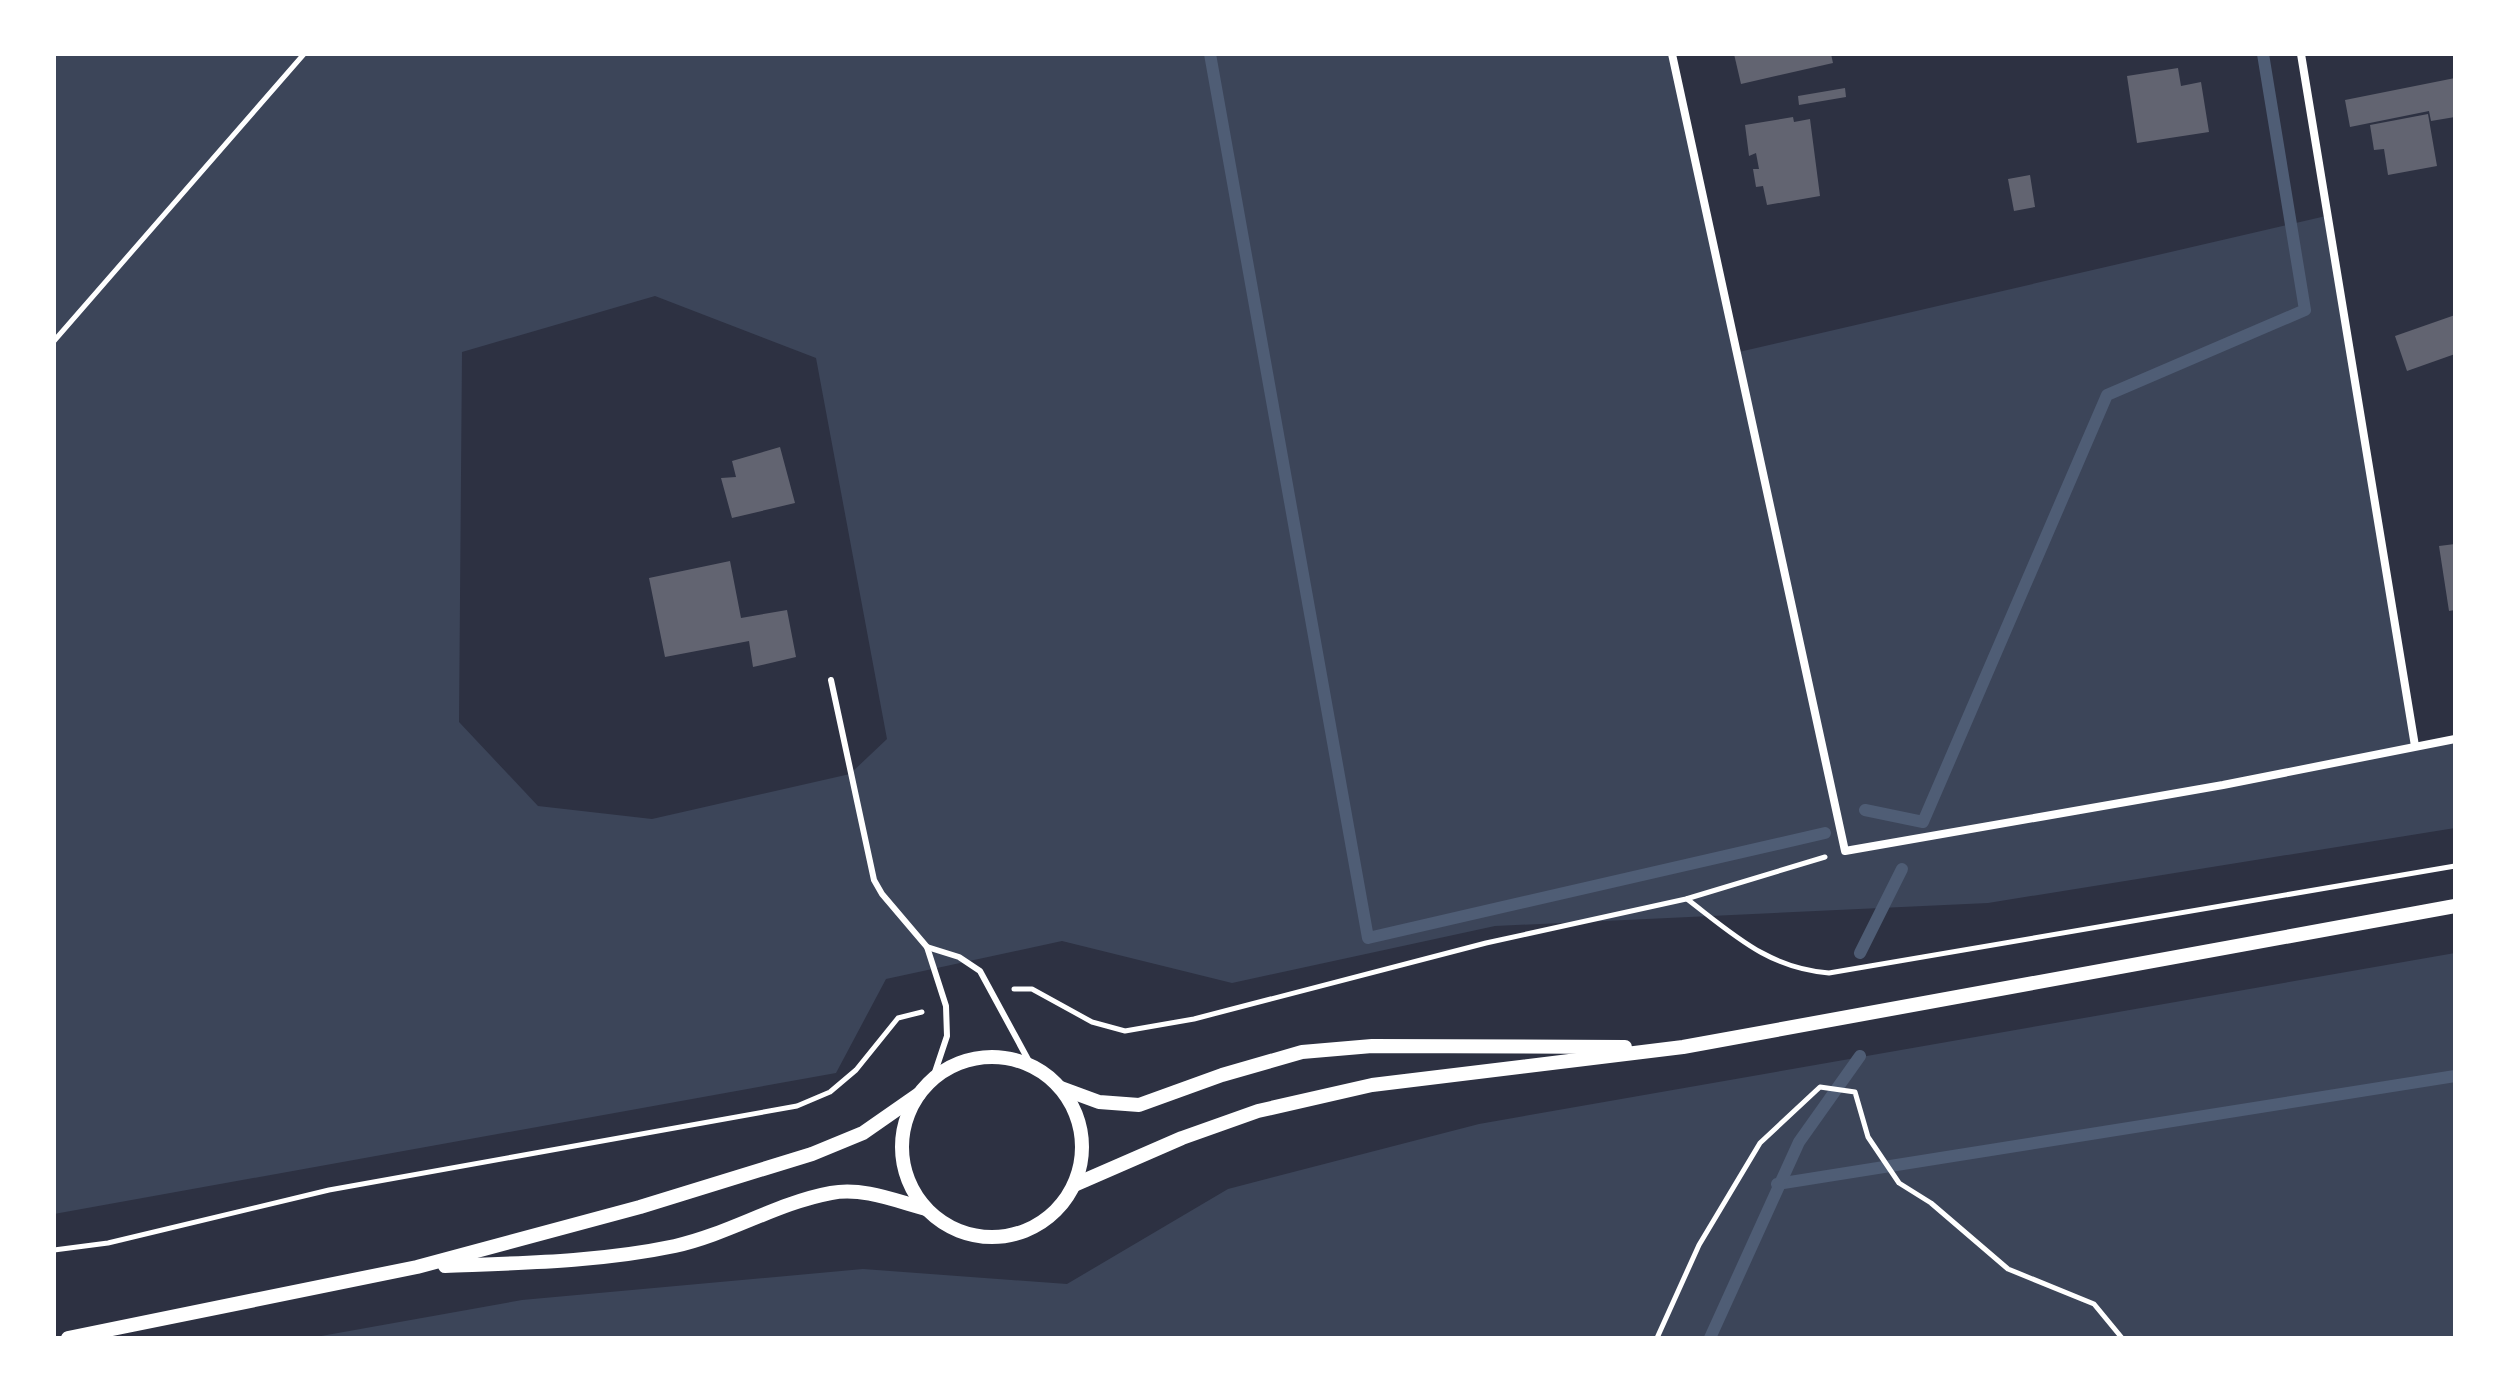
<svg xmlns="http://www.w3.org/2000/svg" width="2509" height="1392" viewBox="0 0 2509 1392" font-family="'Noto Serif',serif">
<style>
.green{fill:#3c4559;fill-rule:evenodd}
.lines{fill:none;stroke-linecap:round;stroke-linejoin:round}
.stream{stroke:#4f5d75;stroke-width:12}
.building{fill:#626471}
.path{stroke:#fff;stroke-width:5}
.service{stroke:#fff;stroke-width:6}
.minor{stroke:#fff;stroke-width:8}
.tertiary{stroke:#fff;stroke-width:14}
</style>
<rect width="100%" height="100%" fill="#2d3142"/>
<g class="green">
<path d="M 54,54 L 1672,54 L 1739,352 L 2326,216 L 2415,746 L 2455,739 L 2455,828 L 1988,903 L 1495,926 L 1232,983 L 1062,941 L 886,979 L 836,1073 L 54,1214 ZM 655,296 L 816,358 L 887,739 L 850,774 L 652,819 L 538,806 L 459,722 L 462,352 Z"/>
<path d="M 2455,953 L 2455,1338 L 310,1338 L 522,1300 L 863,1269 L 1067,1284 L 1228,1189 L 1479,1124 Z"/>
</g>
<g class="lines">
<g class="stream">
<path d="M 1210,54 L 1368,938 L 1825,833"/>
<path d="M 1865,810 L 1923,822 L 2107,395 L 2305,310 L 2263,54"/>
<path d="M 1860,953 L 1902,869"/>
<path d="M 1777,1184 L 2455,1076"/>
<path d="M 1710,1338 L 1799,1142 L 1860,1056"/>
</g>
</g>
<g class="building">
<path d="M 1734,54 L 1831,54 L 1833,63 L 1741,84 Z"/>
<path d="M 2178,68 L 2181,86 L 2201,82 L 2209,132 L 2137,143 L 2127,76 Z"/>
<path d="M 2455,78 L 2455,117 L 2431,121 L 2429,111 L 2350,127 L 2345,100 Z"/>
<path d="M 1845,88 L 1846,97 L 1799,105 L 1798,96 Z"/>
<path d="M 2428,114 L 2437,166 L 2388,175 L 2384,149 L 2374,150 L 2370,125 Z"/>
<path d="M 1793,117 L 1794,122 L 1810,119 L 1820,196 L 1767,205 L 1763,186 L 1756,187 L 1753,169 L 1759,169 L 1756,153 L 1749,156 L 1745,125 Z"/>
<path d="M 2030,175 L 2035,207 L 2014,211 L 2008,179 Z"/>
<path d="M 2455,315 L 2455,354 L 2407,371 L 2395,336 Z"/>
<path d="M 780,447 L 795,503 L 732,518 L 721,478 L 736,477 L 732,461 Z"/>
<path d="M 2455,544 L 2455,610 L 2449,611 L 2439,546 Z"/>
<path d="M 730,561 L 741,618 L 787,610 L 796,657 L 753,667 L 749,641 L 665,657 L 649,578 Z"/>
</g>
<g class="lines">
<g class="path">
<path d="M 54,341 L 304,54"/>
<path d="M 1687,899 C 1734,935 1768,968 1829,973 L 2455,866"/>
<path d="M 1014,989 L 1032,989 L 1092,1022 L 1125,1031 L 1194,1019 L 1486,943 L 1686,899 L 1825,857"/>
<path d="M 54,1250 L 108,1243 L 329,1190 L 797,1106 L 830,1092 L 856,1070 L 898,1018 L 922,1012"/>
<path d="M 1657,1338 L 1699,1245 L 1760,1143 L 1820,1087 L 1855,1092 L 1868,1137 L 1899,1183 L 1931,1203 L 2008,1269 L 2094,1304 L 2122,1338"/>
</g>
<g class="service">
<path d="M 831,680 L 874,880 L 882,894 L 927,947 L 946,1006 L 947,1036 L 933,1078"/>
<path d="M 927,947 L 959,957 L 980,971 L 1031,1065"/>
</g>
<g class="minor">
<path d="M 1672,54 L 1845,851 L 2223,785 L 2455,739"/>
<path d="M 2301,54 L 2415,746"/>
</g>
<g class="tertiary">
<circle cx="992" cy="1147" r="90"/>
<path d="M 1061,1088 L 1099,1102 L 1139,1105 L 1222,1075 L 1302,1052 L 1372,1046 L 1625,1047"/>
<path d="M 1074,1185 L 1182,1138 L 1258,1111 L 1372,1085 L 1683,1047 L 2455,906"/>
<path d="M 445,1266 C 522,1263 599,1262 675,1246 C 729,1234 777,1203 831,1193 C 863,1187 896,1201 926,1209"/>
<path d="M 68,1338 L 417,1267 L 640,1207 L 812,1154 L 863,1133 L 919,1094"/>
</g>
</g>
<rect width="2509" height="1392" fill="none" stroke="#ffffff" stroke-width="112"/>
</svg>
